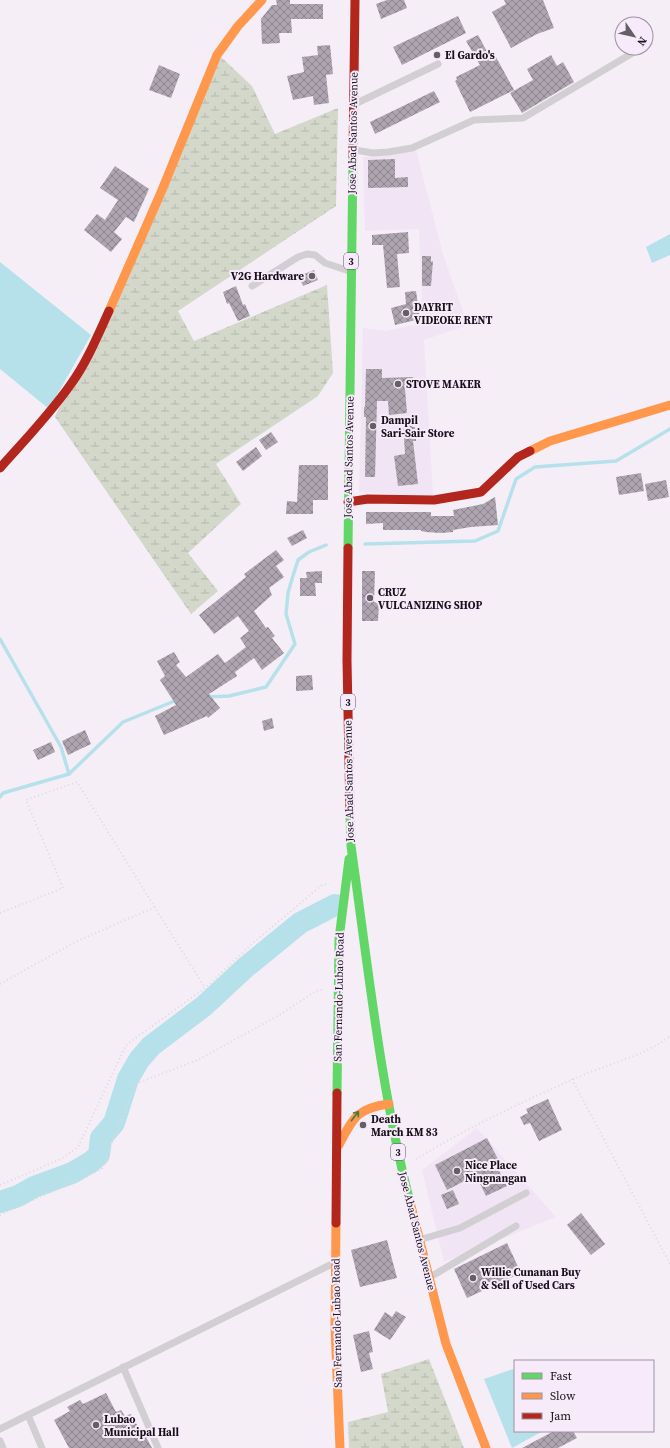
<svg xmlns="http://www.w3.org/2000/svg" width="670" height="1448" viewBox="0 0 670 1448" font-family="'Source Serif 4',serif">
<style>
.built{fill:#f1e4f5}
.wetland{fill:url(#wetland-marsh)}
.water{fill:#b6e1eb}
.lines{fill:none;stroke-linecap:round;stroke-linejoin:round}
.stream{stroke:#b6e1eb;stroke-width:3.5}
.river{stroke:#b6e1eb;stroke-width:22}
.building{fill:url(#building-cross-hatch)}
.path{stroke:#dcdadc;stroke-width:2;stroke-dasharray:1 3;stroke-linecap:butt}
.lane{stroke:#d2cfd2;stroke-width:7}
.fast{stroke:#63d668;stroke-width:9}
.slow{stroke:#ff974d;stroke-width:9}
.jam{stroke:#b3261e;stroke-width:9}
.oneway{stroke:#407e44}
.poi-dot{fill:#645f65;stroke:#f7eafb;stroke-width:1.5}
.labels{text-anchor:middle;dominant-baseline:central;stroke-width:4;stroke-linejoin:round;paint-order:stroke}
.shield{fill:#f7eafb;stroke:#5a535b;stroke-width:1}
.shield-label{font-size:10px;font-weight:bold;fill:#161217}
.poi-label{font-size:11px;font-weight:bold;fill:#161217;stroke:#f7eafb;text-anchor:start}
.street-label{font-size:11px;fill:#161217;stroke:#f7eafb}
</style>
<defs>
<pattern id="wetland-marsh" width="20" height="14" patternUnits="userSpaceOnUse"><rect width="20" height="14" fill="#d4d8cb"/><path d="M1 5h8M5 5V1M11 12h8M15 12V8" fill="none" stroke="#b5b8ae"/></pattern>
<pattern id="building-cross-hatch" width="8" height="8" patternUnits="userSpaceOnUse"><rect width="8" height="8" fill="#ada4b0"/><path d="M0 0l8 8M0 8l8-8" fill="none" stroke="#8c848e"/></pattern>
</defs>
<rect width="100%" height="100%" fill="#f5eef7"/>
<g class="built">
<path d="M 416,150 L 444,258 L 468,325 L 424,340 L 433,496 L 359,492 L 363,328 L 386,331 L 423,323 L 419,229 L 365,231 L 363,157 L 389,155 Z"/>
<path d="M 477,1128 L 556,1217 L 444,1262 L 422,1170 Z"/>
</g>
<g class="wetland">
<path d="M 221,57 L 252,86 L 275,134 L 338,108 L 336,206 L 178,311 L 194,341 L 327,285 L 333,373 L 318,396 L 216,464 L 241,504 L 188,553 L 218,591 L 191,614 L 55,417 Z"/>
<path d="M 429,1359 L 464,1448 L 349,1448 L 348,1422 L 388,1412 L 381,1374 Z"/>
</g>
<g class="water">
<path d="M 670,234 L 670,255 L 652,263 L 646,247 Z"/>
<path d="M 0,262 L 91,335 L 49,409 L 0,369 Z"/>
<path d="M 513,1369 L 515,1372 L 515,1431 L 543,1431 L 512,1448 L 484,1379 Z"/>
</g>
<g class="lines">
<g class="stream">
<path d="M 365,544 L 475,541 L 498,531 L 516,479 L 535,467 L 616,461 L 670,429"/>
<path d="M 0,639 L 61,747 L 69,774"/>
<path d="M 207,697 L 229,696 L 266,687 L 295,644 L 286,614 L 288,593 L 292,579 L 298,560 L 309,552 L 326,545"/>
<path d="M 0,797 L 3,793 L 69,774 L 123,722 L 177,700"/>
</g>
<path class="river" d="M 0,1202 L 18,1196 L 34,1187 L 72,1173 L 91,1162 L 99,1155 L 101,1138 L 114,1123 L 128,1079 L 139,1060 L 151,1046 L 204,1006 L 246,967 L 300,923 L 335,905"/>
</g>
<g class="building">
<path d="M 276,0 L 290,0 L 290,4 L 323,4 L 323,19 L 291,19 L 292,33 L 279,33 L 280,43 L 262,44 L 261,19 L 272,5 L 277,5 Z"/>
<path d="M 387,0 L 404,0 L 407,8 L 381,19 L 376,4 Z"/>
<path d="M 504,0 L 543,0 L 554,28 L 537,34 L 511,48 L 492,12 L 506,4 Z"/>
<path d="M 458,16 L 466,33 L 402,65 L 393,47 Z"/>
<path d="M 478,35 L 491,59 L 496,57 L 514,90 L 470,112 L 455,81 L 457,80 L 456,77 L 480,65 L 466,41 Z"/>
<path d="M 330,45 L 333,74 L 326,75 L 329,103 L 314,105 L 313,96 L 293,100 L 287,76 L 304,72 L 302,57 L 318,55 L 317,46 Z"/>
<path d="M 551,55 L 557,66 L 563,62 L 574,82 L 522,113 L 510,93 L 533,80 L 527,69 Z"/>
<path d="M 159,65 L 180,74 L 171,98 L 149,90 Z"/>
<path d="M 434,91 L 440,102 L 375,134 L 370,122 Z"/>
<path d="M 395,159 L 395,178 L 408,177 L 408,187 L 368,188 L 368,160 Z"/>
<path d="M 115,166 L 149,189 L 134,222 L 126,217 L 114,232 L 122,239 L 111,252 L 84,230 L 97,214 L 105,220 L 118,200 L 100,188 Z"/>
<path d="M 408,232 L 409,253 L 397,254 L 400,287 L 387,288 L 383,245 L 372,245 L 372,235 Z"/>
<path d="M 422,256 L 431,256 L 431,262 L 433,261 L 431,286 L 422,286 Z"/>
<path d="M 314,270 L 318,280 L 303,286 L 299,276 Z"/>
<path d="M 236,286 L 243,305 L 245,304 L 250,316 L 238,321 L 229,303 L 227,304 L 223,292 Z"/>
<path d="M 416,291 L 420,319 L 395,325 L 391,308 L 406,304 L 405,292 Z"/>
<path d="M 366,369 L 382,369 L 382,378 L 413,377 L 413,389 L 405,389 L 407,413 L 389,415 L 388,401 L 377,401 L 375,477 L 365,477 L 366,417 L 364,417 L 364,407 L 365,407 Z"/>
<path d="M 403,421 L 411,421 L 412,427 L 415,427 L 416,441 L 413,441 L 418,484 L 398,486 L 394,456 L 405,454 Z"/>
<path d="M 271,432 L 278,442 L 266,450 L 259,440 Z"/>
<path d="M 256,447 L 262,456 L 243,471 L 236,462 Z"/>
<path d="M 299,465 L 328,465 L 328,500 L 313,500 L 313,514 L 286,514 L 287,501 L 297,502 Z"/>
<path d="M 641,473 L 644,491 L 619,495 L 616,477 Z"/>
<path d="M 666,480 L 669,497 L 648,501 L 645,484 Z"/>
<path d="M 495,497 L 498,525 L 471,527 L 453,530 L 453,532 L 441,533 L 426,532 L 421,531 L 421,530 L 383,530 L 383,523 L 366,524 L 366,512 L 431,512 L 431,516 L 454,516 L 453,510 L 483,504 Z"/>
<path d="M 303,530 L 307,538 L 292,546 L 287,538 Z"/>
<path d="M 276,550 L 284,560 L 276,566 L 284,577 L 269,588 L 272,595 L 254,611 L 266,628 L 268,627 L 275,636 L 272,638 L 284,653 L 262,670 L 254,658 L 235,672 L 237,676 L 209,694 L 220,708 L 208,718 L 207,716 L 164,735 L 155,716 L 176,705 L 160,680 L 165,676 L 157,661 L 174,652 L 180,662 L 176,665 L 186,677 L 218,654 L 225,663 L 246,647 L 240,638 L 249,631 L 238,616 L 214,634 L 199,615 L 246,577 L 244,574 Z"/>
<path d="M 322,571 L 322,583 L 315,583 L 316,596 L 300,596 L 300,578 L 307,578 L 306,572 Z"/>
<path d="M 362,571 L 375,571 L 374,602 L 379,603 L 378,621 L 362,621 Z"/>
<path d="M 312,675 L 313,690 L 296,691 L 296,676 Z"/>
<path d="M 272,718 L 274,728 L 264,731 L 262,721 Z"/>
<path d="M 85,730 L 91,744 L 68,755 L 62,741 Z"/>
<path d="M 51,742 L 55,752 L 38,760 L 33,750 Z"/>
<path d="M 548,1099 L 562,1130 L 539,1141 L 530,1123 L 524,1125 L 520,1117 L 528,1113 L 526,1109 Z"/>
<path d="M 487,1138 L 500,1163 L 496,1165 L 507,1186 L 486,1196 L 476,1175 L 447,1190 L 435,1165 Z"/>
<path d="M 453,1190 L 459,1204 L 447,1209 L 441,1195 Z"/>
<path d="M 581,1213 L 605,1244 L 591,1255 L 567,1225 Z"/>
<path d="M 387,1240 L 397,1278 L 360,1287 L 351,1250 Z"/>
<path d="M 507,1243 L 521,1273 L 467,1298 L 454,1269 Z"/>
<path d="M 396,1311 L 406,1317 L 390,1340 L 374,1330 L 385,1312 L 392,1317 Z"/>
<path d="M 369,1331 L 373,1352 L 369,1353 L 373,1369 L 361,1372 L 353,1335 Z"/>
<path d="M 106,1393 L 116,1412 L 121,1410 L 125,1416 L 131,1414 L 143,1436 L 145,1435 L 152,1448 L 69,1448 L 54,1420 L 70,1411 L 67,1407 L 80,1400 L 83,1404 Z"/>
<path d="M 554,1431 L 573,1431 L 577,1438 L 558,1448 L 522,1448 Z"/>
</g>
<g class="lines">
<g class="path">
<path d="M 0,913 L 63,888 L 26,800 L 77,782 L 205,988"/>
<path d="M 0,984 L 75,942 L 155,907"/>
<path d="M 572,1079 L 670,1264"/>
<path d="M 416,1159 C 467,1128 522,1102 576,1078 C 607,1064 643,1057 670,1036"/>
<path d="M 0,1185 L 61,1159 L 78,1147 L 126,1045 L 205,988 L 253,943 L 322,885 L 329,884"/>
<path d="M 0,1215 L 102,1169 L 135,1084 L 200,1059 L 281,1014 L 316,991 L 322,990"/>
</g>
<g class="lane">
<path d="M 646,45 L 649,43"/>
<path d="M 357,103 L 438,64"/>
<path d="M 355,150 L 373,153 L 388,152 L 412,148 L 474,120 L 523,118 L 641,48"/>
<path d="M 252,286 L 298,257 L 307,254 L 315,255 L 325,263 L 349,271"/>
<path d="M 422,1239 L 460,1228 L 526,1193"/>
<path d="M 432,1276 L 516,1226"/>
<path d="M 123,1367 L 158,1448"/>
<path d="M 0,1429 L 28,1415"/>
<path d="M 0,1441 L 3,1448"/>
<path d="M 42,1448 L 28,1415 L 334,1263"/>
</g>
<g class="fast">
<path d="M 348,548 L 353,156"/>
<path d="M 350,814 L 351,846 C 368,965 380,1086 410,1202"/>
<path d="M 337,1093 L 339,939 L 349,859"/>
</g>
<g class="slow">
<path d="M 109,311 L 162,190 L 217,55 L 238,26 L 262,0"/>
<path d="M 530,451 L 550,441 L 670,405"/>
<path d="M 339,1145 C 353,1118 357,1108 389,1104"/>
<path d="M 410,1202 L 446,1344 L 486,1448"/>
<path d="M 336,1223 L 335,1327 L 340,1448"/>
</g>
<g class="jam">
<path d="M 353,156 L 355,0"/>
<path d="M 0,468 C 24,441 50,414 71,384 C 87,362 98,335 109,311"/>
<path d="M 348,502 L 368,499 L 434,500 L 481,492 L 518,457 L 530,451"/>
<path d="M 348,548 L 347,660 L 350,814"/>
<path d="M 336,1223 L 337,1093"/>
</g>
</g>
<defs><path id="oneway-shaft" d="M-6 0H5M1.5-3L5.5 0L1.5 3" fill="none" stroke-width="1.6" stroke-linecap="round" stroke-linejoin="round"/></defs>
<use class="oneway" href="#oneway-shaft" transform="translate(355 1116) rotate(-52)"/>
<g class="poi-dot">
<circle cx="437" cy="55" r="4"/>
<circle cx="312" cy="276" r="4"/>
<circle cx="406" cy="313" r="4"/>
<circle cx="398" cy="384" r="4"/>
<circle cx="373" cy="426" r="4"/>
<circle cx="370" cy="598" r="4"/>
<circle cx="363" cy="1125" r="4"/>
<circle cx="457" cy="1171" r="4"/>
<circle cx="473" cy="1278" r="4"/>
<circle cx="96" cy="1425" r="4"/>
</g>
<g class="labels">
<g class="shield">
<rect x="344" y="253" width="14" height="16" rx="3"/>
<rect x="341" y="694" width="14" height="16" rx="3"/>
<rect x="391" y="1144" width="14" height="16" rx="3"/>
</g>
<g class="shield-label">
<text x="351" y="261">3</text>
<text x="348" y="702">3</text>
<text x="398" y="1152">3</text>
</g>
<g class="poi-label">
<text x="445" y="55">El Gardo's</text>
<text x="304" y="276" text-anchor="end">V2G Hardware</text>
<text x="414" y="307">DAYRIT<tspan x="414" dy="13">VIDEOKE RENT</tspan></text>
<text x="406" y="384">STOVE MAKER</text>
<text x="381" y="420">Dampil<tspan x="381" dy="13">Sari-Sair Store</tspan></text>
<text x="378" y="592">CRUZ<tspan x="378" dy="13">VULCANIZING SHOP</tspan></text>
<text x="371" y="1119">Death<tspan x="371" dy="13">March KM 83</tspan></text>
<text x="465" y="1165">Nice Place<tspan x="465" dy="13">Ningnangan</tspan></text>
<text x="481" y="1272">Willie Cunanan Buy<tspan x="481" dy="13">&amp; Sell of Used Cars</tspan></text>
<text x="104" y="1419">Lubao<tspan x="104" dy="13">Municipal Hall</tspan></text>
</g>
<g class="street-label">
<text transform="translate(353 133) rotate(-89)">Jose Abad Santos Avenue</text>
<text transform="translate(349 457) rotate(-89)">Jose Abad Santos Avenue</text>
<text transform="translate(349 781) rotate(-91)">Jose Abad Santos Avenue</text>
<text transform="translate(339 997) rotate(-89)">San Fernando-Lubao Road</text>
<text transform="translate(417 1231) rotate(76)">Jose Abad Santos Avenue</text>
<text transform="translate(337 1323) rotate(-91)">San Fernando-Lubao Road</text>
</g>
</g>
<rect x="514" y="1360" width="140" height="72" fill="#f7eafb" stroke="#9d94a0"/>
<rect x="522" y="1373" width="20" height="6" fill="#63d668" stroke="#9d94a0"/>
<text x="550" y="1380" font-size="12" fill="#161217">Fast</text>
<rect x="522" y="1393" width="20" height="6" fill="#ff974d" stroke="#9d94a0"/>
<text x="550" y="1400" font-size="12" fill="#161217">Slow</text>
<rect x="522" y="1413" width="20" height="6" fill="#b3261e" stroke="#9d94a0"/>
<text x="550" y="1420" font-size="12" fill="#161217">Jam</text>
<g transform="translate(634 36) rotate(124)"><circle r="19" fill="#f7eafb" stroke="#9d94a0"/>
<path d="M0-3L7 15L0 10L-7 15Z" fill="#645f65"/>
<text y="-6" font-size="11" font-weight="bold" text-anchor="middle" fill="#161217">N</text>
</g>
</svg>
